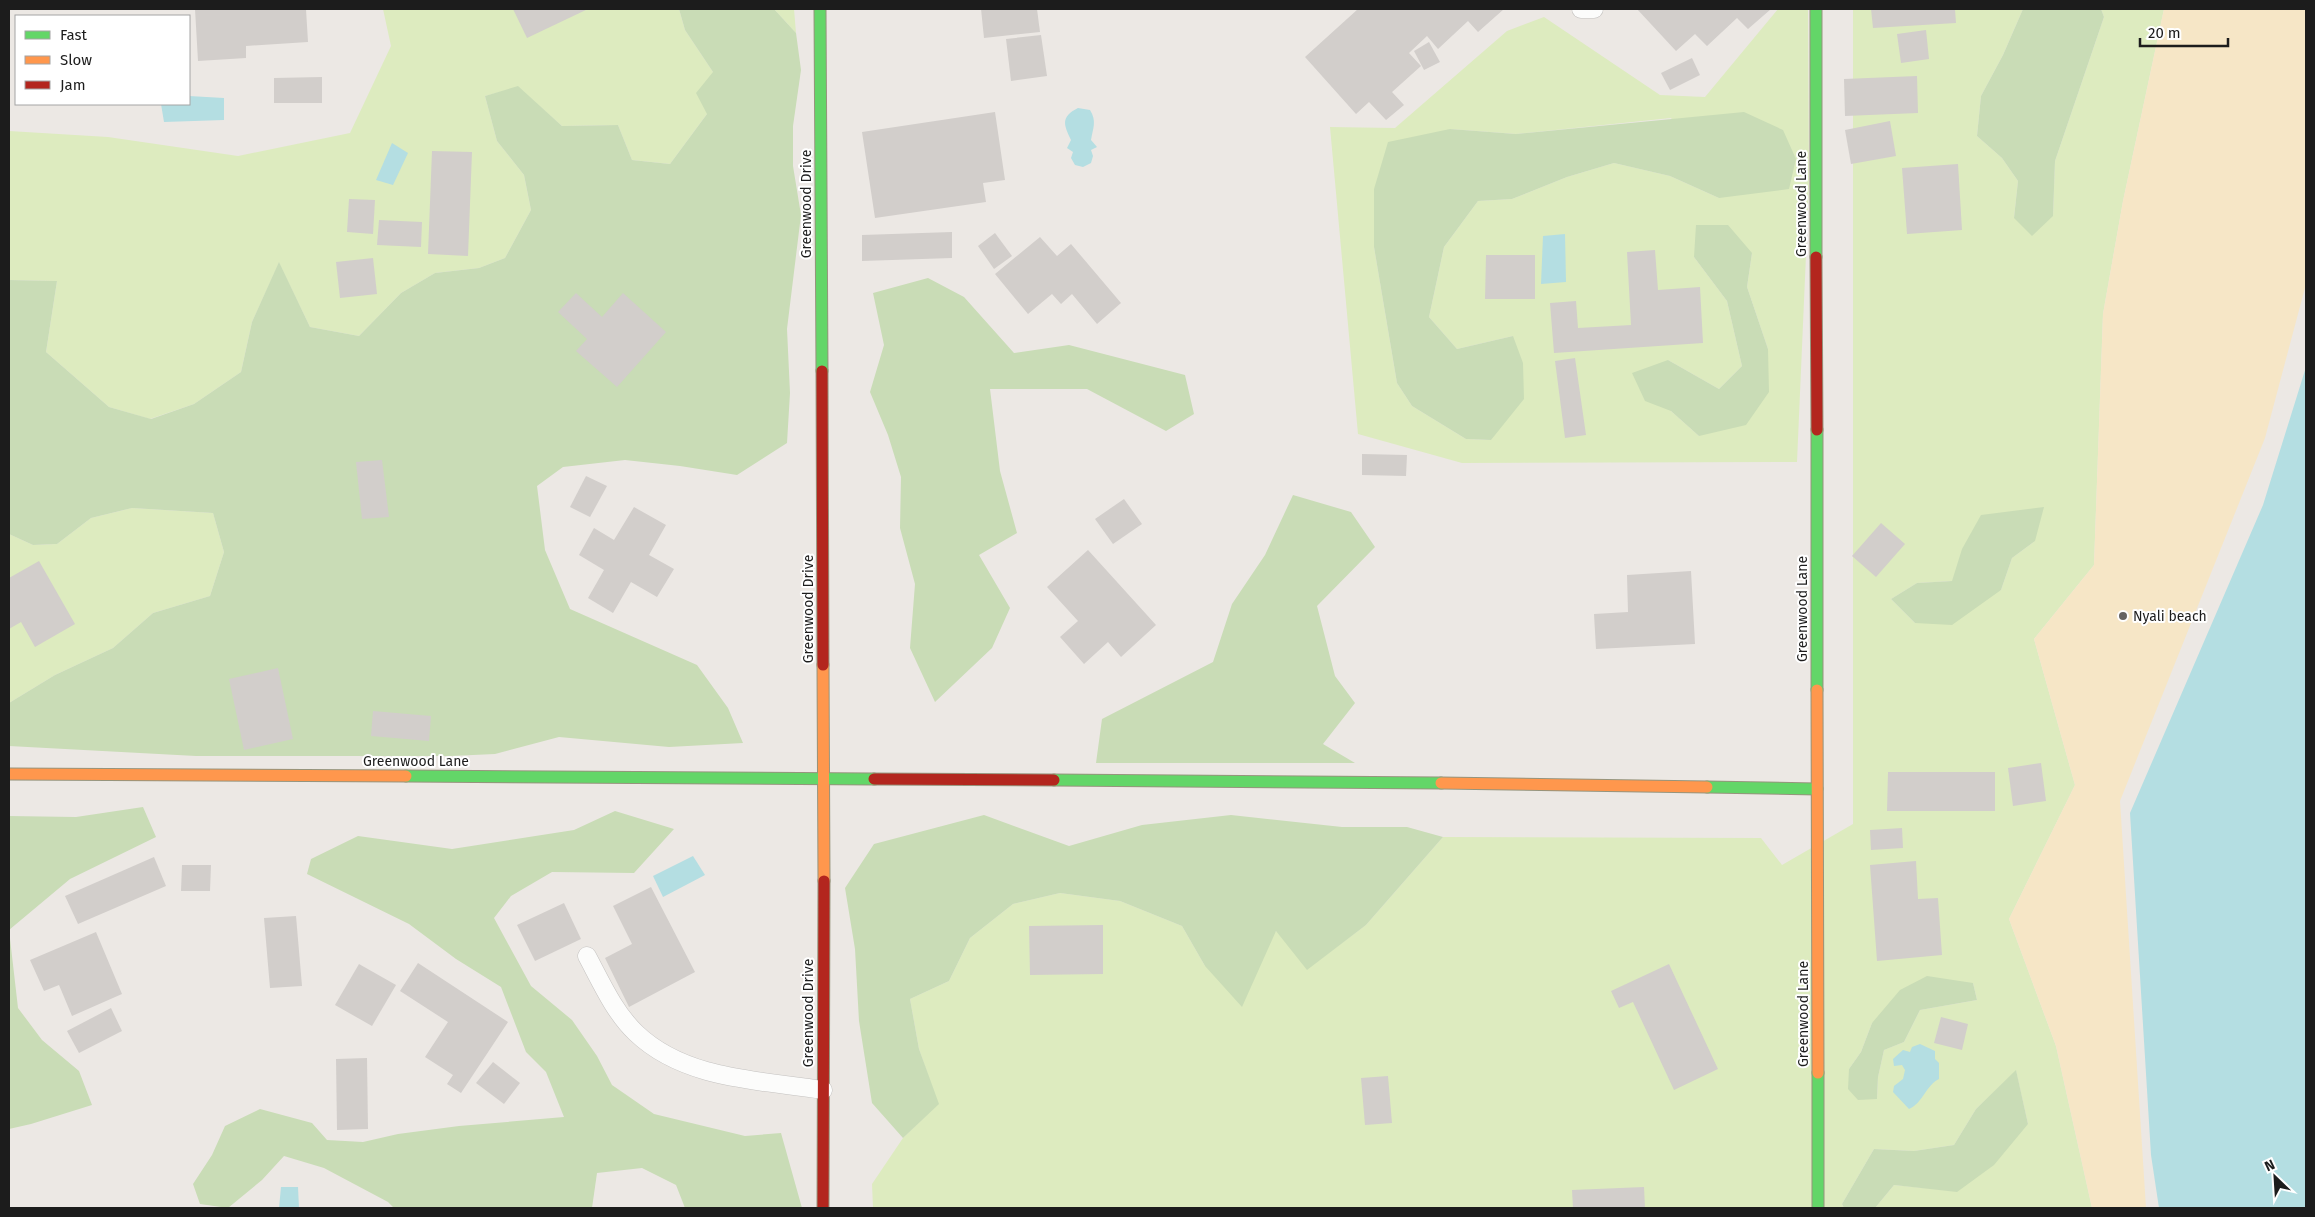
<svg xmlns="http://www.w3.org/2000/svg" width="2315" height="1217" viewBox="0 0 2315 1217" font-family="'Fira Sans',sans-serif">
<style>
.grass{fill:#ddebbf;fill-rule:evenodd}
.forest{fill:#c9dcb6}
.sand{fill:#f6e6c6}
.water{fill:#b4dee2}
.building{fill:#d2cecb}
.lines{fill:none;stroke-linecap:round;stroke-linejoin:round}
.lane-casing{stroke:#c4c2c0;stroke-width:19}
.fast-casing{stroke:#96947c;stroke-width:13}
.slow-casing{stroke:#96947c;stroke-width:13}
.jam-casing{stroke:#96947c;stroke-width:13}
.lane{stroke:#fcfcfb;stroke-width:18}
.fast{stroke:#63d668;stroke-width:11}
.slow{stroke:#ff974d;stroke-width:11}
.jam{stroke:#b3261e;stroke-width:11}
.poi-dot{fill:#656362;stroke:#fff;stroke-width:2}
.labels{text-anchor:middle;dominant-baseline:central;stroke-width:4;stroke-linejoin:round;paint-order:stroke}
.street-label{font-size:14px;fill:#1c1c1c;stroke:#fff}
.poi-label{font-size:14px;fill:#1c1c1c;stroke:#fff;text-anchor:start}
</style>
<rect width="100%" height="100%" fill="#ece8e4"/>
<g class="grass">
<path d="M 383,9 L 679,9 L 685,30 L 713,72 L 707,114 L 670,164 L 632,160 L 618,125 L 562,126 L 518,87 L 485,96 L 497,141 L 524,175 L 531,210 L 505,258 L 479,268 L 435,273 L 401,293 L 359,336 L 310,327 L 279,263 L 252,322 L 241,372 L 194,404 L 150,419 L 109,407 L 46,352 L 57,281 L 9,280 L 9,131 L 108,137 L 238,156 L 350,133 L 391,46 Z"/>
<path d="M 774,9 L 794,9 L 796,33 Z"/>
<path d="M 1778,9 L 1808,9 L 1809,186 L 1797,462 L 1462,463 L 1358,434 L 1330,127 L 1395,128 L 1507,31 L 1544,17 L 1660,95 L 1705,97 ZM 1671,118 L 1719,198 L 1670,176 L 1614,163 L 1567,177 L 1512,199 L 1478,201 L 1444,247 L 1429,317 L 1457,349 L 1513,336 L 1491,440 L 1466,439 L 1412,406 L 1397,383 L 1374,247 L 1374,189 L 1450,129 L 1516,134 ZM 1752,253 L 1747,287 L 1768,349 L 1699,436 L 1671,411 L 1668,360 L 1719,389 L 1742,366 L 1727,301 L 1694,257 Z"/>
<path d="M 1853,9 L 2023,9 L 2003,55 L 1981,96 L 1977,136 L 2002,158 L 2018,181 L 2014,218 L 2053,216 L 2055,161 L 2104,17 L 2101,9 L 2164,9 L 2123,201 L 2103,314 L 2094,565 L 2034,639 L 2075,785 L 2009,919 L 2056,1046 L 2092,1208 L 1875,1208 L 1894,1185 L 1924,1188 L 2028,1124 L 2016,1071 L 1976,1109 L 1954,1145 L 1914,1151 L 1874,1149 L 1842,1204 L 1844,1208 L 873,1208 L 872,1184 L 903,1138 L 938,1104 L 919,1049 L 910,999 L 949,981 L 970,938 L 1013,904 L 1060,893 L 1120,901 L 1182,926 L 1205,966 L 1277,931 L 1307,969 L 1366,925 L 1443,837 L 1761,838 L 1782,865 L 1853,824 ZM 2035,541 L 2012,558 L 2001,590 L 1915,623 L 1891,599 L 1917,583 L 1952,581 ZM 1973,983 L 1977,1000 L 1920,1010 L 1904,1042 L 1884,1050 L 1878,1077 L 1877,1099 L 1849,1069 L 1861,1052 L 1872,1023 Z"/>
<path d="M 132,508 L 213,513 L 224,552 L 210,596 L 153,613 L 113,648 L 55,675 L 9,703 L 9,534 L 33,545 L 57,544 L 91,518 Z"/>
</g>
<g class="forest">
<path d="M 679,9 L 774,9 L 796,33 L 801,70 L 793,126 L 793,166 L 801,215 L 787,329 L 790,393 L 787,443 L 737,475 L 680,466 L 625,460 L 563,467 L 537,486 L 545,550 L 570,609 L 697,665 L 728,708 L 743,743 L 669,747 L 559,737 L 495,754 L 451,756 L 196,756 L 9,746 L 9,703 L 55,675 L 113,648 L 153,613 L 210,596 L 224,552 L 213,513 L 132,508 L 91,518 L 57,544 L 33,545 L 9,534 L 9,280 L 57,281 L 46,352 L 109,407 L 151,419 L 194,404 L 241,372 L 252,322 L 279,262 L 310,327 L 359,336 L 401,293 L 435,273 L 479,268 L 505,258 L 531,210 L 524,175 L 497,141 L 485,96 L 518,86 L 562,126 L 618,125 L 632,160 L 670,164 L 707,114 L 696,93 L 713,72 L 685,30 Z"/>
<path d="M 2023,9 L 2101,9 L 2104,17 L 2055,161 L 2053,216 L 2032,236 L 2014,218 L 2018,181 L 2002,158 L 1977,136 L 1981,96 L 2003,55 Z"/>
<path d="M 1744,112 L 1783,130 L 1796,159 L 1789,189 L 1719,198 L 1670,176 L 1614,163 L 1567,177 L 1512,199 L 1478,201 L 1444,247 L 1429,317 L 1457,349 L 1513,336 L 1523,363 L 1524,399 L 1491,440 L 1466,439 L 1412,406 L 1397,383 L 1374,247 L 1374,189 L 1388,142 L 1450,129 L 1516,134 Z"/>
<path d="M 1696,225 L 1728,225 L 1752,253 L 1747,287 L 1768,349 L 1769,392 L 1746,425 L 1699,436 L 1671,411 L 1645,401 L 1632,373 L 1668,360 L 1719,389 L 1742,366 L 1727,301 L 1694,257 Z"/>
<path d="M 928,278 L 964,297 L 1014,353 L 1069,345 L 1185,375 L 1194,414 L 1166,431 L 1087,389 L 990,389 L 1000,471 L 1017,533 L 979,555 L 1010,608 L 992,648 L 935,702 L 910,648 L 915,584 L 900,528 L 901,477 L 888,435 L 870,392 L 884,345 L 873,293 Z"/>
<path d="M 1293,495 L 1351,512 L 1375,547 L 1317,606 L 1335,676 L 1355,703 L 1323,744 L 1355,763 L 1096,763 L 1102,719 L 1213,662 L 1232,604 L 1265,555 Z"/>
<path d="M 2044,507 L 2035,541 L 2012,558 L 2001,590 L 1952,625 L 1915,623 L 1891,599 L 1917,583 L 1952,581 L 1962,549 L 1981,515 Z"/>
<path d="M 143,807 L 156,837 L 70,879 L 9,930 L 18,1008 L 42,1040 L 79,1071 L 92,1105 L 31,1124 L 9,1129 L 9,816 L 76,817 Z"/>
<path d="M 615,811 L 674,829 L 634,873 L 552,872 L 511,896 L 494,918 L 531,986 L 572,1020 L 597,1056 L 612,1085 L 654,1114 L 745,1136 L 781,1133 L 802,1208 L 685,1208 L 676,1185 L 642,1168 L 597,1173 L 592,1208 L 394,1208 L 388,1202 L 324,1168 L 284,1156 L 262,1180 L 228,1208 L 200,1204 L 193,1184 L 212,1155 L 225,1126 L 260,1109 L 312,1123 L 327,1140 L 363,1142 L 398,1134 L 459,1126 L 564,1117 L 546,1072 L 526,1052 L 501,987 L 456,959 L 409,924 L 307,874 L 311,859 L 358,836 L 452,849 L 574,830 Z"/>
<path d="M 984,815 L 1069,846 L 1142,825 L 1231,815 L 1342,827 L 1407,827 L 1443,837 L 1366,925 L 1307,970 L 1276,931 L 1242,1007 L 1205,966 L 1182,926 L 1120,901 L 1060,893 L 1013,904 L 970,938 L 949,981 L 910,999 L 919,1049 L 939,1104 L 903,1138 L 872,1103 L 859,1021 L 855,949 L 845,888 L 874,844 Z"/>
<path d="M 1927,976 L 1973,983 L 1977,1000 L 1920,1010 L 1904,1042 L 1884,1050 L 1878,1077 L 1877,1099 L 1858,1100 L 1848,1089 L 1849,1069 L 1861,1052 L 1872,1023 L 1900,990 Z"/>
<path d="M 2016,1070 L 2028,1124 L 1994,1165 L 1957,1192 L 1894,1185 L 1875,1208 L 1844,1208 L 1842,1204 L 1874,1149 L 1914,1151 L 1954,1145 L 1976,1109 Z"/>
</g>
<path class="sand" d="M 2164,9 L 2306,9 L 2306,284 L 2265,438 L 2120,801 L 2146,1208 L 2092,1208 L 2056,1046 L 2009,919 L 2075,785 L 2034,639 L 2094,565 L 2103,314 L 2123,201 Z"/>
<g class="water">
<path d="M 189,96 L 224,98 L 224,120 L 164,122 L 161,104 L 189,104 Z"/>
<path d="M 1078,108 L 1090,110 C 1097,121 1093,128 1091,140 L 1097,147 L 1091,150 L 1093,156 L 1091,163 L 1083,167 L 1075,165 L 1071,158 L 1073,152 L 1067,148 L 1071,140 C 1064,125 1060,117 1078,108 Z"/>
<path d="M 392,143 L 408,153 L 393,185 L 376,180 Z"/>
<path d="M 1565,234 L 1566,282 L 1541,284 L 1543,236 Z"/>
<path d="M 2306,367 L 2306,1208 L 2159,1208 L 2151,1155 L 2130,813 L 2263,505 Z"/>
<path d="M 693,856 L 705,875 L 663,897 L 653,876 Z"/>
<path d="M 1920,1044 L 1935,1051 L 1935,1059 L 1939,1063 L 1939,1079 C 1926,1085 1923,1103 1909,1109 L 1893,1092 L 1894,1086 L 1903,1079 L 1905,1070 L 1902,1065 L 1894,1066 L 1893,1059 L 1903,1050 L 1910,1052 L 1912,1047 Z"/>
<path d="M 281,1187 L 298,1187 L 299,1208 L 279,1208 Z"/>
</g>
<g class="building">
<path d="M 195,9 L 306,9 L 308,42 L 246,46 L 246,58 L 198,61 Z"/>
<path d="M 513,9 L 588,9 L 527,38 Z"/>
<path d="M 981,9 L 1037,9 L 1040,32 L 984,38 Z"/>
<path d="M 1358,9 L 1504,9 L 1478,32 L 1468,21 L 1438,49 L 1427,36 L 1409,53 L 1421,66 L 1392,92 L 1404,105 L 1386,120 L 1369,102 L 1356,114 L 1305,57 Z"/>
<path d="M 1637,9 L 1771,9 L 1748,29 L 1737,18 L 1707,46 L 1695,34 L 1676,51 Z"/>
<path d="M 1871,9 L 1955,9 L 1956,23 L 1873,28 Z"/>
<path d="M 1926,30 L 1929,59 L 1901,63 L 1897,34 Z"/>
<path d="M 1041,35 L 1047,76 L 1011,81 L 1006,39 Z"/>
<path d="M 1429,42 L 1440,62 L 1424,70 L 1414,51 Z"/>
<path d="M 1692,58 L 1700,75 L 1670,90 L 1661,73 Z"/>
<path d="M 1917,76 L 1918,113 L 1845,116 L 1844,79 Z"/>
<path d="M 322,77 L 322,103 L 274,103 L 274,78 Z"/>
<path d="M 995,112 L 1005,180 L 983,183 L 986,202 L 875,218 L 862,132 Z"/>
<path d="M 1890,121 L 1896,156 L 1851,164 L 1845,130 Z"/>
<path d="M 432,151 L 472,152 L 468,256 L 428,254 Z"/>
<path d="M 1958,164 L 1962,230 L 1907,234 L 1902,168 Z"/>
<path d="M 349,199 L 375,200 L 373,234 L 347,232 Z"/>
<path d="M 379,220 L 422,222 L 421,247 L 377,245 Z"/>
<path d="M 952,232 L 952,258 L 862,261 L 862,235 Z"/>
<path d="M 995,233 L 1012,256 L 994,269 L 978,246 Z"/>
<path d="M 1040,237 L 1057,256 L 1071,244 L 1121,303 L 1097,324 L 1072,294 L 1061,304 L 1052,294 L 1028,314 L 995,274 Z"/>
<path d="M 1655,250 L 1658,290 L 1700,287 L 1703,343 L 1554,353 L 1550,303 L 1576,301 L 1578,328 L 1631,325 L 1627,252 Z"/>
<path d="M 1486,255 L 1535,255 L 1535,299 L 1485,299 Z"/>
<path d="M 373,258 L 377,294 L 340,298 L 336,262 Z"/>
<path d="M 576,293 L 602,317 L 623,293 L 666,332 L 617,387 L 576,351 L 587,339 L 558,312 Z"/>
<path d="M 1575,358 L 1586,435 L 1565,438 L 1555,361 Z"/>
<path d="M 1362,454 L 1407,455 L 1406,476 L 1362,475 Z"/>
<path d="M 382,460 L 389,517 L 362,519 L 356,462 Z"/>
<path d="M 586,476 L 607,486 L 590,517 L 570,507 Z"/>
<path d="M 1124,499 L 1142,524 L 1113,544 L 1095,519 Z"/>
<path d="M 634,507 L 666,525 L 649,555 L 674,569 L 657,597 L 631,582 L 613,613 L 588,598 L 604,570 L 579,555 L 594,528 L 614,540 Z"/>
<path d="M 1881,523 L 1905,544 L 1876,577 L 1852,556 Z"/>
<path d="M 1088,550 L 1156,625 L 1121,657 L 1108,642 L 1084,664 L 1060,637 L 1078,621 L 1047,587 Z"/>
<path d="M 39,561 L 75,624 L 35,647 L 21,622 L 9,629 L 9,578 Z"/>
<path d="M 1691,571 L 1695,644 L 1596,649 L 1594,614 L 1628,612 L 1627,575 Z"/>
<path d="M 278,668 L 293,739 L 244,750 L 229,679 Z"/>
<path d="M 373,711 L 431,716 L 429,741 L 371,736 Z"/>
<path d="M 2041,763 L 2046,801 L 2013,806 L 2008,768 Z"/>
<path d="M 1888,772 L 1995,772 L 1995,811 L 1887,811 Z"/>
<path d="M 1902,828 L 1903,848 L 1871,850 L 1870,830 Z"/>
<path d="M 154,857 L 166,886 L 78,924 L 65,896 Z"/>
<path d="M 1916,861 L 1918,899 L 1938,898 L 1942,955 L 1877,961 L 1870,865 Z"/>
<path d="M 182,865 L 211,865 L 210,891 L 181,891 Z"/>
<path d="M 651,887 L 695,972 L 629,1007 L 605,958 L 632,944 L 613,906 Z"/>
<path d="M 564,903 L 581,939 L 535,961 L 517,925 Z"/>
<path d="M 296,916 L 302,986 L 270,988 L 264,918 Z"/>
<path d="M 1103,925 L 1103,974 L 1030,975 L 1029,926 Z"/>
<path d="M 96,932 L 122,994 L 72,1016 L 59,985 L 44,991 L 30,960 Z"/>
<path d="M 418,963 L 508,1022 L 461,1093 L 447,1084 L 453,1075 L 425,1057 L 448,1022 L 400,991 Z"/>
<path d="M 359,964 L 396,985 L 372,1026 L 335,1005 Z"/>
<path d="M 1669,964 L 1718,1069 L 1674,1090 L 1633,1002 L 1619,1008 L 1611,991 Z"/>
<path d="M 111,1008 L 122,1031 L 79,1053 L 67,1031 Z"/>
<path d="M 1941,1017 L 1968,1024 L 1962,1050 L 1934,1043 Z"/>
<path d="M 367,1058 L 368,1129 L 337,1130 L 336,1059 Z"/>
<path d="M 493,1062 L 520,1083 L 504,1104 L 476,1083 Z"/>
<path d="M 1388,1076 L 1392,1123 L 1365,1125 L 1361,1078 Z"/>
<path d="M 1644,1187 L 1645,1208 L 1573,1208 L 1572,1190 Z"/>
</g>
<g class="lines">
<defs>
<g id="lane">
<path d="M 1581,9 L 1594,9"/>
<path d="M 587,956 C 601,982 614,1012 636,1033 C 685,1080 760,1080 823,1090"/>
</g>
<g id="fast">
<path d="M 820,9 L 822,371"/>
<path d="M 1816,9 L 1816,257"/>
<path d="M 1817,430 L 1817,690"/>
<path d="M 406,776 L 874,779"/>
<path d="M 1054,780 L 1441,783"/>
<path d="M 1707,787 L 1817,789"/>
<path d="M 1818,1073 L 1818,1208"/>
</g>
<g id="slow">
<path d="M 823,665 L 824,881"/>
<path d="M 1817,690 L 1818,1073"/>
<path d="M 9,774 L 406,776"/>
<path d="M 1441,783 L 1707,787"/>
</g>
<g id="jam">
<path d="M 1816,257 L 1817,430"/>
<path d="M 822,371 L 823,665"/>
<path d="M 874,779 L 1054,780"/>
<path d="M 823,1208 L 824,881"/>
</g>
</defs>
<use href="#lane" class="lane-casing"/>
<use href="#fast" class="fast-casing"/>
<use href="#slow" class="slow-casing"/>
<use href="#jam" class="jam-casing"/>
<use href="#lane" class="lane"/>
<use href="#fast" class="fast"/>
<use href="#slow" class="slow"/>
<use href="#jam" class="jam"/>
</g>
<circle class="poi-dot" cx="2123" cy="616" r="5"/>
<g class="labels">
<g class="street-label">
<text transform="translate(806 204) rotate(-90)">Greenwood Drive</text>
<text transform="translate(1801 204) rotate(-90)">Greenwood Lane</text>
<text transform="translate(808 609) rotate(-90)">Greenwood Drive</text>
<text transform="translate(1802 609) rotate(-90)">Greenwood Lane</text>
<text x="416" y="761">Greenwood Lane</text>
<text transform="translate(808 1013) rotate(-90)">Greenwood Drive</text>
<text transform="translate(1803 1014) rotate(-90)">Greenwood Lane</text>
</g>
<g class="poi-label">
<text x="2133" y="616">Nyali beach</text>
</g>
</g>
<rect width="2315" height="1217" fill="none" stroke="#1c1c1c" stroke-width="20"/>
<rect x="15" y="15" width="175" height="90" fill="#ffffff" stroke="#a4a4a4"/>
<rect x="25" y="31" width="25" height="8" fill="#63d668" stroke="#a4a4a4"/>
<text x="60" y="40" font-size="15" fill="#1c1c1c">Fast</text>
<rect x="25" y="56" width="25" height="8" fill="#ff974d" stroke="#a4a4a4"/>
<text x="60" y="65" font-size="15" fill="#1c1c1c">Slow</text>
<rect x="25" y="81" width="25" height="8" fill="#b3261e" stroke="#a4a4a4"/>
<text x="60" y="90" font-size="15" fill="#1c1c1c">Jam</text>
<g transform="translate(2275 1177) rotate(335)" stroke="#ffffff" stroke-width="4" paint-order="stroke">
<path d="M0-4L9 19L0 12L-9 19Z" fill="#1c1c1c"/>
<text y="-8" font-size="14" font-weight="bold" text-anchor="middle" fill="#1c1c1c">N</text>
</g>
<path d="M2140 38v8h88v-8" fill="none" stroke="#1c1c1c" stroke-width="2.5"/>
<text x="2148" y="38" font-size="15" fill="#1c1c1c" stroke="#ffffff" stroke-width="4" paint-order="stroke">20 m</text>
</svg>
